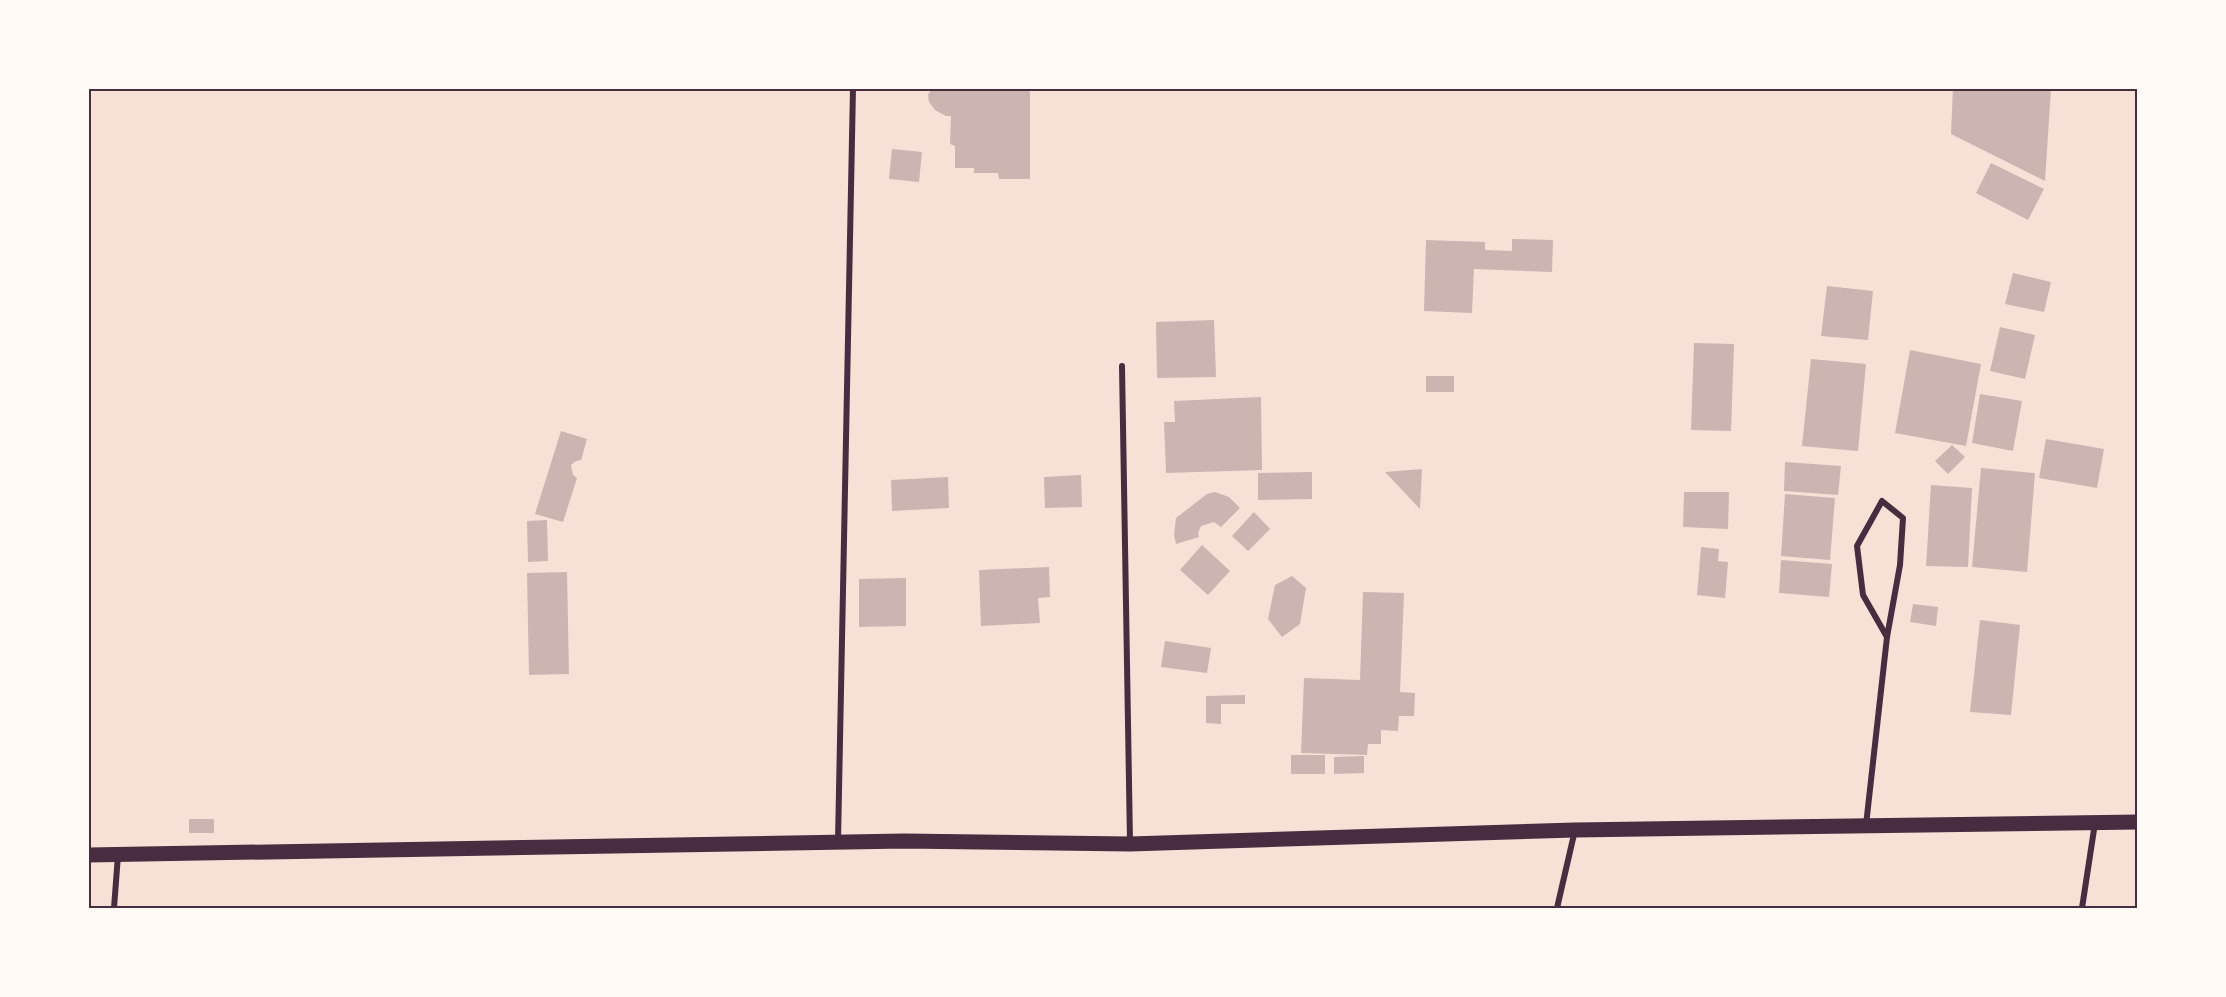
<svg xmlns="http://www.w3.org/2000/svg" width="2226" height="997" viewBox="0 0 2226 997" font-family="Manrope,sans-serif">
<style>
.building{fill:#ccb4b1}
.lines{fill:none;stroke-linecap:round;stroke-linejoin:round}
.minor{stroke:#4a2c40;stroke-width:6}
.primary{stroke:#4a2c40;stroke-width:15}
.neatline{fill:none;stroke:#4a2c40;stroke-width:2}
</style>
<rect width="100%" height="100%" fill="#f7e1d7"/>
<g class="building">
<path d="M 932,88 L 1030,88 L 1030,179 L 999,179 L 998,173 L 974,173 L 974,168 L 955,168 L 955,146 L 950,144 L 951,116 L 946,116 L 935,110 L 929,102 L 928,95 Z"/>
<path d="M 1953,88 L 2051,88 L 2045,181 L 1951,134 Z"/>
<path d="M 892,149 L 922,152 L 919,182 L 889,179 Z"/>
<path d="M 1991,163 L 2044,189 L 2028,220 L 1976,193 Z"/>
<path d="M 1512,239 L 1553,240 L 1552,272 L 1474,269 L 1472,313 L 1424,311 L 1426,240 L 1485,242 L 1485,250 L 1512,251 Z"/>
<path d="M 2013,273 L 2051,282 L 2044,312 L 2005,304 Z"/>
<path d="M 1827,286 L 1873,291 L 1868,340 L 1821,336 Z"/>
<path d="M 1214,320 L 1216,377 L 1157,378 L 1156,322 Z"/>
<path d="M 2000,327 L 2035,335 L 2025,379 L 1990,371 Z"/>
<path d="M 1694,343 L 1734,344 L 1731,431 L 1691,430 Z"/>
<path d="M 1910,350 L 1981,364 L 1966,446 L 1895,433 Z"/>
<path d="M 1811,359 L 1866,364 L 1858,451 L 1802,446 Z"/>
<rect x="1426" y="376" width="28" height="16"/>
<path d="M 1980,394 L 2022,401 L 2013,451 L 1972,443 Z"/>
<path d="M 1261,397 L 1262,470 L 1166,473 L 1164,422 L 1175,422 L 1174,401 Z"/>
<path d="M 561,431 L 587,439 L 581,460 L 576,461 L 571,465 L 573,475 L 577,478 L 563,522 L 535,514 Z"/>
<path d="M 2046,439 L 2104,449 L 2097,488 L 2039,478 Z"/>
<path d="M 1952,445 L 1965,457 L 1948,474 L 1935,461 Z"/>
<path d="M 1785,462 L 1841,466 L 1838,495 L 1784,491 Z"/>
<path d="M 1981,468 L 2035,473 L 2027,572 L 1972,567 Z"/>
<path d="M 1422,469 L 1420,509 L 1385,472 Z"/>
<path d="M 1312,472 L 1312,499 L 1258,500 L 1258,473 Z"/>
<path d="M 1081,475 L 1082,507 L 1045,508 L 1044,477 Z"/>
<path d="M 948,477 L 949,508 L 892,511 L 891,480 Z"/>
<path d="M 1931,485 L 1972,488 L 1968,567 L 1926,566 Z"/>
<path d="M 1215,492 L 1229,497 L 1240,508 L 1221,527 L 1214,522 L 1201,526 L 1198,533 L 1199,537 L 1176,544 L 1174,535 L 1176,518 L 1207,494 Z"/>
<path d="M 1684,492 L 1729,492 L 1728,529 L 1683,527 Z"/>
<path d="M 1785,494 L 1835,498 L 1830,560 L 1781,556 Z"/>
<path d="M 1254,512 L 1270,529 L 1248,551 L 1232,536 Z"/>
<path d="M 547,520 L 548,561 L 528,562 L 527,521 Z"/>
<path d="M 1202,545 L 1230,571 L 1208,595 L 1180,570 Z"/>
<path d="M 1701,547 L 1719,549 L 1718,561 L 1728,562 L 1725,598 L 1697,595 Z"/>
<path d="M 1781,560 L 1832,564 L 1829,597 L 1779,593 Z"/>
<path d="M 1049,567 L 1050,597 L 1038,598 L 1040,623 L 981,626 L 979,570 Z"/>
<path d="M 567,572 L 569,674 L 529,675 L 527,573 Z"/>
<path d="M 1292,576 L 1306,588 L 1300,624 L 1282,637 L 1268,619 L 1275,585 Z"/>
<path d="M 906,578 L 906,626 L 859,627 L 859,579 Z"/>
<path d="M 1363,592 L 1404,593 L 1400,692 L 1415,693 L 1414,716 L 1399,716 L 1398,731 L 1381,730 L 1381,744 L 1368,744 L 1367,755 L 1301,753 L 1304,678 L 1360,680 Z"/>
<path d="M 1913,604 L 1938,607 L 1936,626 L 1910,622 Z"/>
<path d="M 1980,620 L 2020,625 L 2011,715 L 1970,712 Z"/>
<path d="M 1165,641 L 1211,648 L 1207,673 L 1161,667 Z"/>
<path d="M 1245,695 L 1245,704 L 1221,704 L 1221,724 L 1206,723 L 1206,696 Z"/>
<rect x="1291" y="755" width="34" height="19"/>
<path d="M 1364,756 L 1364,773 L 1334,774 L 1334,757 Z"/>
<rect x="189" y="819" width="25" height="14"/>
</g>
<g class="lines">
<g class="minor">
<path d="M 1122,366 L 1130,842"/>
<path d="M 1866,825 L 1887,637 L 1900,565 L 1903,518 L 1882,501 L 1857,546 L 1863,595 L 1887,637"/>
<path d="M 838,841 L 853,88"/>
<path d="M 114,908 L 118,855"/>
<path d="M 1557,908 L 1575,830"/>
<path d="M 2082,908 L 2095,823"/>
</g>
<path class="primary" d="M 88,855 L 904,841 L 1130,844 L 1575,830 L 2138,822"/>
</g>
<rect width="2226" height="997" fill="none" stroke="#fffaf5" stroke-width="180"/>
<rect x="90" y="90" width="2046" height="817" class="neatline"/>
</svg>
